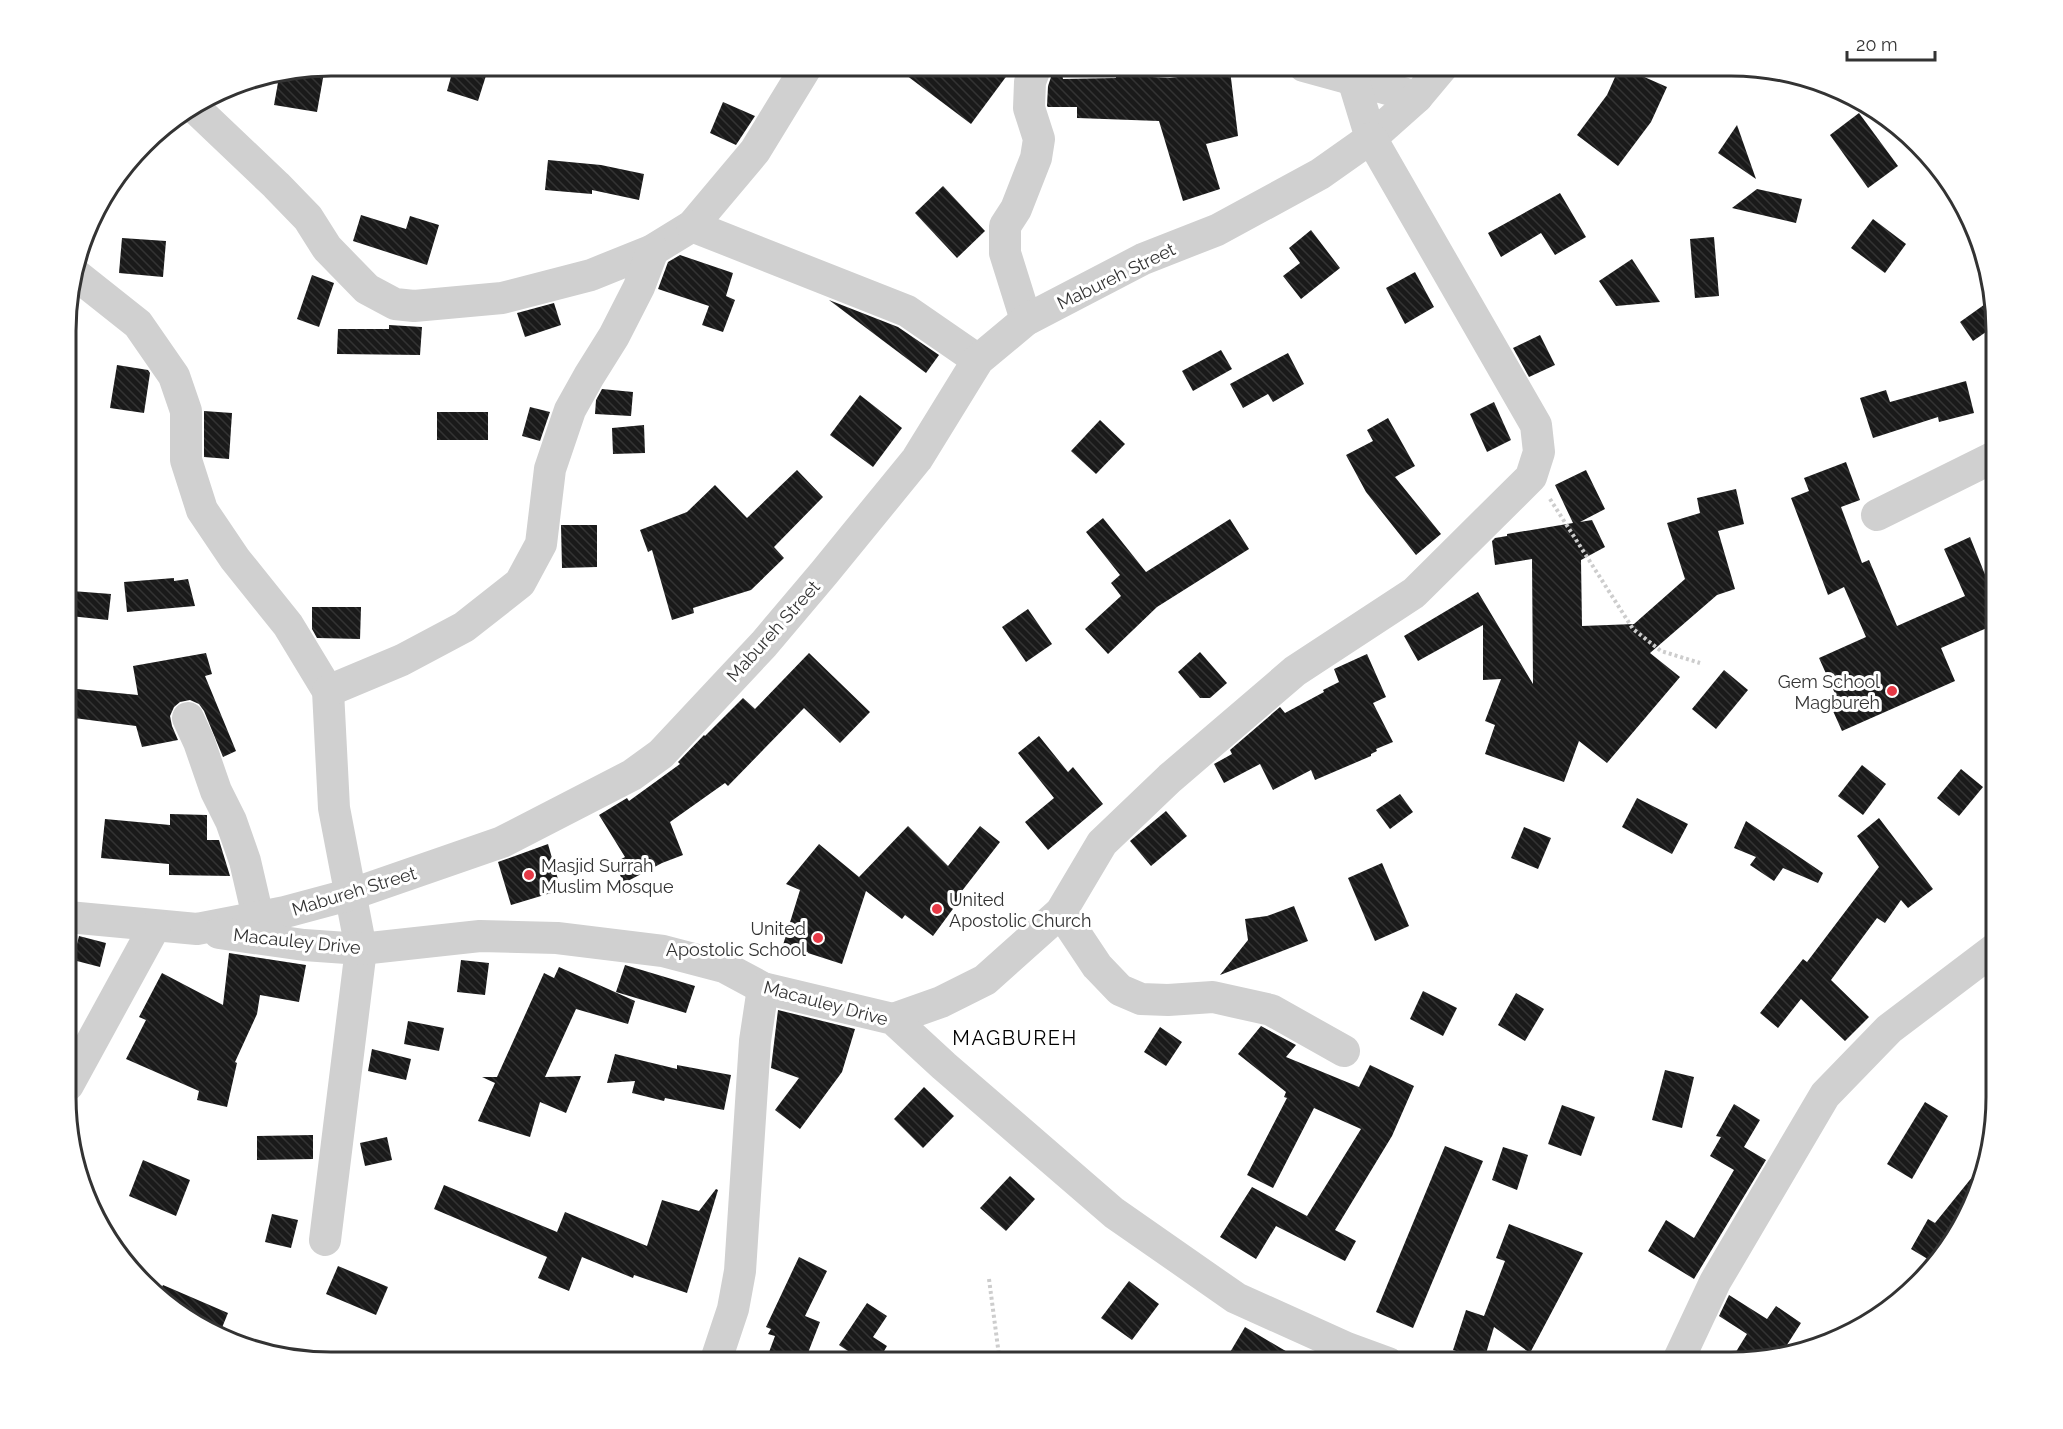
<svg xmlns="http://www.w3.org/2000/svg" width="2063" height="1429" viewBox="0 0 2063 1429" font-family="Raleway,sans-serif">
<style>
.building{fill:url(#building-back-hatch)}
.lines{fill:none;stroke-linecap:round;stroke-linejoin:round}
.path{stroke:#cdcdcd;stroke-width:4;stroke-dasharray:3 3;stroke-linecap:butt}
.street{stroke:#d0d0d0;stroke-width:32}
.poi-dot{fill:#e63946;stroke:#fff;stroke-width:2}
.labels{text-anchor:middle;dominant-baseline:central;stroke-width:6;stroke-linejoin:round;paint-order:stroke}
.street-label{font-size:18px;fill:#333;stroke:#fff}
.poi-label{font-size:18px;fill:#333;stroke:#fff;text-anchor:end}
.neighbourhood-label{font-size:20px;letter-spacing:1.5px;fill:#000;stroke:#fff}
.rim{fill:none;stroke:#333;stroke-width:3}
</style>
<defs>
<pattern id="building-back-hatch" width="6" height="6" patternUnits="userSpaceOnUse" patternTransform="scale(1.5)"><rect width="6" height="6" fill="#1a1a1a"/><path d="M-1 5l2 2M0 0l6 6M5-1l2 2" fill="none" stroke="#333"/></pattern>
</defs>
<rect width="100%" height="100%" fill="#fff"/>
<g class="building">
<path d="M 454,66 L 489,66 L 478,101 L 447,91 Z"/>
<path d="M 894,66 L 1014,66 L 971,124 Z"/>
<path d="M 1620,66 L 1646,67 L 1642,76 L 1667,87 L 1651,122 L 1618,166 L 1577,135 L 1607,95 Z"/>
<path d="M 325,67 L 317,112 L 274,105 L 279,77 Z"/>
<path d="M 1230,70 L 1238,136 L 1206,144 L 1220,189 L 1183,201 L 1159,121 L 1077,118 L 1077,107 L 1048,107 L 1047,106 L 1048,86 L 1052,74 L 1062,74 L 1063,79 L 1116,78 L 1116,75 L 1170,78 Z"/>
<path d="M 723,102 L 755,116 L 736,145 L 710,133 Z"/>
<path d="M 1859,113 L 1898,166 L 1868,188 L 1830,135 Z"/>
<path d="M 1737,125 L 1756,179 L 1718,153 Z"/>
<path d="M 548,160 L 601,165 L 644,174 L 639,200 L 592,190 L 592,194 L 545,190 Z"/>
<path d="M 943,186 L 985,231 L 957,258 L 915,213 Z"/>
<path d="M 1757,189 L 1802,199 L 1796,223 L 1732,208 Z"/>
<path d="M 1560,193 L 1586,237 L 1555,255 L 1541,233 L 1501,257 L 1488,233 Z"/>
<path d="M 361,215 L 406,229 L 410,216 L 439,225 L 427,265 L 353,241 Z"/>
<path d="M 1873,219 L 1906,244 L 1885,273 L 1851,248 Z"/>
<path d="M 1311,230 L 1340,268 L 1301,299 L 1283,276 L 1300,263 L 1289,248 Z"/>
<path d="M 1714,237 L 1719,296 L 1695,298 L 1690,239 Z"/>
<path d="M 122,238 L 166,241 L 163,277 L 119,273 Z"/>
<path d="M 680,255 L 733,273 L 726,296 L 735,300 L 723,332 L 702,325 L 709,306 L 658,289 L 668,262 Z"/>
<path d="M 1632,259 L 1660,302 L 1616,306 L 1599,281 Z"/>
<path d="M 1415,272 L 1434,307 L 1405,324 L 1386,288 Z"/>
<path d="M 312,275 L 334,283 L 319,327 L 297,319 Z"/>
<path d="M 829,300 L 898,327 L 939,355 L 926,373 Z"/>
<path d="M 1988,302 L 1996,313 L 1996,325 L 1973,341 L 1960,322 Z"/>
<path d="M 554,303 L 561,325 L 525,337 L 517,313 Z"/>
<path d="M 389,325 L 422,327 L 420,355 L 337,354 L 338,329 L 389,329 Z"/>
<path d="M 1540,335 L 1555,365 L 1529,377 L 1513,348 Z"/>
<path d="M 1221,350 L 1232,369 L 1193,391 L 1182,371 Z"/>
<path d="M 1288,353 L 1304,384 L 1273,402 L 1268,394 L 1243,408 L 1230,384 Z"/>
<path d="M 117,365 L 148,370 L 150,373 L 144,413 L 110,408 Z"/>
<path d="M 1966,381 L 1974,413 L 1939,422 L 1938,417 L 1873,438 L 1860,398 L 1886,390 L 1890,402 Z"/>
<path d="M 602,389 L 633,392 L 631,416 L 595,414 L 596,400 Z"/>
<path d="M 860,395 L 902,428 L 873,467 L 830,435 Z"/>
<path d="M 1494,402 L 1511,440 L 1487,452 L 1470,414 Z"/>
<path d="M 530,407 L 550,412 L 540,441 L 522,436 Z"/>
<path d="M 204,411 L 232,413 L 229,459 L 204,457 Z"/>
<rect x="437" y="412" width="51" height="28"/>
<path d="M 1388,418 L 1415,466 L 1395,477 L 1441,534 L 1416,555 L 1366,492 L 1346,455 L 1373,441 L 1367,430 Z"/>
<path d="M 1100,420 L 1125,444 L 1096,474 L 1071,451 Z"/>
<path d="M 644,425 L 645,453 L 613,454 L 612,428 Z"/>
<path d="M 1846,462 L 1860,500 L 1841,507 L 1862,563 L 1869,560 L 1897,626 L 1965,596 L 1944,549 L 1970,537 L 1996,602 L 1996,624 L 1941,648 L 1955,681 L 1842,731 L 1829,702 L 1837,698 L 1819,658 L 1866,637 L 1844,587 L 1828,595 L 1791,498 L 1809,491 L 1804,478 Z"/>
<path d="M 797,470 L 823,497 L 774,547 L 784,558 L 751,590 L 693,608 L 694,613 L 672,620 L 652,550 L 648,552 L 640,530 L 687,512 L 715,485 L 747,518 Z"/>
<path d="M 1586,470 L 1605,509 L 1580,522 L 1592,520 L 1605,547 L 1581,560 L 1582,626 L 1634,624 L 1685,579 L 1667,523 L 1700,513 L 1697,498 L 1736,489 L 1744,524 L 1718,531 L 1735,589 L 1717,595 L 1650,653 L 1680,677 L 1607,763 L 1579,741 L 1564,782 L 1485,754 L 1495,725 L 1485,721 L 1501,679 L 1483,680 L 1483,625 L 1418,661 L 1404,636 L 1478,592 L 1533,684 L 1532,559 L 1495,565 L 1492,541 L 1495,538 L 1507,536 L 1507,534 L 1573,523 L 1555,485 Z"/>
<path d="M 1103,518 L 1146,572 L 1230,519 L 1249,549 L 1157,607 L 1108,654 L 1085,629 L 1121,596 L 1111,583 L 1120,575 L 1086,532 Z"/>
<path d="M 561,525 L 597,525 L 597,567 L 562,568 Z"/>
<path d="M 174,578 L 174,581 L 188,579 L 195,606 L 127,612 L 124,582 Z"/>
<path d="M 72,591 L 111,594 L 108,620 L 70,616 Z"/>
<path d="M 312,607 L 361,607 L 360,639 L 317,638 L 312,629 Z"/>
<path d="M 1028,609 L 1052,644 L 1026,662 L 1002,627 Z"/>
<path d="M 1200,652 L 1227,683 L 1210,698 L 1200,698 L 1178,672 Z"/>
<path d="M 206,653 L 212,674 L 205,676 L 236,751 L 223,757 L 204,711 L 199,704 L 190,700 L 180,702 L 174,707 L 170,716 L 172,726 L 178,740 L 142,747 L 136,726 L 74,718 L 77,689 L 138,695 L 133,666 Z"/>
<path d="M 809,653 L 870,712 L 840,743 L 804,708 L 728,786 L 725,783 L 670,822 L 683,855 L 662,863 L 624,883 L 614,863 L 625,857 L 599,815 L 627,798 L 629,801 L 680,764 L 678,762 L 704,735 L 705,736 L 743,698 L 755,709 Z"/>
<path d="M 1367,654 L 1386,697 L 1373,703 L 1393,742 L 1376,749 L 1377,751 L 1371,754 L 1371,756 L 1315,780 L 1311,770 L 1273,790 L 1260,764 L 1224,783 L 1214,764 L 1232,754 L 1230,750 L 1280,707 L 1285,713 L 1324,692 L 1323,690 L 1339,682 L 1334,669 Z"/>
<path d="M 1724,670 L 1748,690 L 1716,729 L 1692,709 Z"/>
<path d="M 1039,736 L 1068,772 L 1073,767 L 1103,804 L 1048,850 L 1025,822 L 1054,798 L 1018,753 Z"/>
<path d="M 1862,765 L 1886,784 L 1863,815 L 1838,796 Z"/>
<path d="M 1961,769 L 1983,787 L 1959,816 L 1937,798 Z"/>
<path d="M 1400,794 L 1413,812 L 1390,829 L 1376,810 Z"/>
<path d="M 1637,798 L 1688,824 L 1672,854 L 1622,827 Z"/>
<path d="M 1166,811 L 1187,836 L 1151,866 L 1130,841 Z"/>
<path d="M 170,814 L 207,815 L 207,840 L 219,840 L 230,876 L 169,875 L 169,864 L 101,858 L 105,819 L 170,825 Z"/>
<path d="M 1879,818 L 1933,889 L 1908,908 L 1901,900 L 1885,923 L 1877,918 L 1831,980 L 1869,1017 L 1845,1041 L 1801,999 L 1778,1028 L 1760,1013 L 1803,959 L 1807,962 L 1879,867 L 1857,836 Z"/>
<path d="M 1746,821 L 1823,873 L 1818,883 L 1783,868 L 1774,881 L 1750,865 L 1756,857 L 1734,848 Z"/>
<path d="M 908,826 L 948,866 L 980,826 L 1000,842 L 958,896 L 961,898 L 933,936 L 905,915 L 902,919 L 866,891 L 842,964 L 783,945 L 800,890 L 786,884 L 819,844 L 859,877 Z"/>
<path d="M 1524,827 L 1551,838 L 1538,869 L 1511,858 Z"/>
<path d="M 548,844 L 561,890 L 511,905 L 498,862 Z"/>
<path d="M 1382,863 L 1409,926 L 1375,941 L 1348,878 Z"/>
<path d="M 1294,906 L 1308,941 L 1220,975 L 1248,940 L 1245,919 L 1267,916 Z"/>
<path d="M 79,936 L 106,943 L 100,967 L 73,960 Z"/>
<path d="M 229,953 L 306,965 L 299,1002 L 260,995 L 257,1014 L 235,1062 L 237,1063 L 227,1107 L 197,1100 L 199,1091 L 126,1059 L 146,1020 L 139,1017 L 162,973 L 223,1005 Z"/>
<path d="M 461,960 L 489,963 L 485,995 L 457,992 Z"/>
<path d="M 625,965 L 695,986 L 686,1013 L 616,992 Z"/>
<path d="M 559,967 L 635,1001 L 628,1024 L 576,1009 L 545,1077 L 581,1076 L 566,1113 L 540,1102 L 530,1137 L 478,1121 L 495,1083 L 482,1077 L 497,1077 L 544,973 L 554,978 Z"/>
<path d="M 1423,991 L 1457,1008 L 1443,1036 L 1410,1019 Z"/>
<path d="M 1516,993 L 1544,1009 L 1525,1041 L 1498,1025 Z"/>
<path d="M 778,1010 L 855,1029 L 842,1072 L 800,1129 L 775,1110 L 799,1078 L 771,1068 Z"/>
<path d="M 408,1021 L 444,1028 L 439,1051 L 404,1044 Z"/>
<path d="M 1261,1026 L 1296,1045 L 1286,1057 L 1359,1087 L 1370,1065 L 1414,1086 L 1392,1136 L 1335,1230 L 1356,1241 L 1345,1261 L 1276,1226 L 1256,1259 L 1220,1237 L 1252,1187 L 1307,1216 L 1361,1129 L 1314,1108 L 1273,1188 L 1247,1175 L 1287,1098 L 1284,1097 L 1286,1092 L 1238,1054 Z"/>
<path d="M 1160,1027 L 1182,1042 L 1166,1066 L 1144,1052 Z"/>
<path d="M 372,1049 L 411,1059 L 406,1080 L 368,1071 Z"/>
<path d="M 615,1054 L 677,1069 L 677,1065 L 731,1075 L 724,1110 L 665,1098 L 664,1101 L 632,1093 L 635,1081 L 607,1083 Z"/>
<path d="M 1665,1070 L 1694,1077 L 1682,1128 L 1652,1120 Z"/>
<path d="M 924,1087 L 954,1116 L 923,1148 L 894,1119 Z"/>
<path d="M 1925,1102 L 1948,1116 L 1912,1179 L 1887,1164 Z"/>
<path d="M 1734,1104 L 1760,1120 L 1744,1147 L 1766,1160 L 1694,1279 L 1648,1251 L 1666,1220 L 1694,1238 L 1734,1170 L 1710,1156 L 1721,1137 L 1716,1136 Z"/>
<path d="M 1562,1105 L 1595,1117 L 1581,1156 L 1548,1144 Z"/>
<path d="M 313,1135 L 313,1159 L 257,1160 L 257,1136 Z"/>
<path d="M 387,1137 L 392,1160 L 365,1166 L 360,1143 Z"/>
<path d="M 1445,1146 L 1483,1161 L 1413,1328 L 1376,1312 Z"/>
<path d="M 1503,1147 L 1528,1155 L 1517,1190 L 1492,1180 Z"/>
<path d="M 143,1160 L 190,1180 L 176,1216 L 129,1196 Z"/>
<path d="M 1010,1176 L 1035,1199 L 1006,1231 L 980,1208 Z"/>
<path d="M 1973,1176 L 1983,1183 L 1942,1259 L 1936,1264 L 1911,1249 L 1928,1219 L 1935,1223 Z"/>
<path d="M 444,1185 L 557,1232 L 565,1212 L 647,1246 L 662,1200 L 699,1211 L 716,1189 L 718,1190 L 687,1293 L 634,1275 L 633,1278 L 582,1257 L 569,1291 L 538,1278 L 547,1257 L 434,1209 Z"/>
<path d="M 272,1214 L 298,1220 L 291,1248 L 265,1242 Z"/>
<path d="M 1509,1224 L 1583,1253 L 1530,1353 L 1494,1327 L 1484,1360 L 1453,1350 L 1466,1310 L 1484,1316 L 1505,1261 L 1496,1258 Z"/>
<path d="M 799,1257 L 827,1271 L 805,1316 L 820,1322 L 804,1363 L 765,1363 L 775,1336 L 768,1334 L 771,1329 L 766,1327 Z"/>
<path d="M 338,1266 L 388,1287 L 376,1315 L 326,1294 Z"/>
<path d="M 1129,1281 L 1159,1304 L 1132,1340 L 1101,1318 Z"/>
<path d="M 163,1285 L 228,1313 L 219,1335 L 170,1308 L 158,1295 Z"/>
<path d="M 1729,1295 L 1767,1319 L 1776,1306 L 1801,1323 L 1783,1351 L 1729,1363 L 1747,1334 L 1719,1316 Z"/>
<path d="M 867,1303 L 887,1316 L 873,1337 L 887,1346 L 877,1363 L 866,1363 L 839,1345 Z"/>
<path d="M 1245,1327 L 1306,1363 L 1244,1363 L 1229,1354 Z"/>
</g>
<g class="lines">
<g class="path">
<path d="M 1550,499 L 1633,629 L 1661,651 L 1700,663"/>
<path d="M 989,1279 L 1000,1363"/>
</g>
<g class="street">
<path d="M 1304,66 L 1417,97"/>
<path d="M 1353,79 L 1371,138 L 1417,97 L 1443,66"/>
<path d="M 195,108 L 276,185 L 308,218 L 327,248 L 367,289 L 395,304 L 414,306 L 502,298 L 591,275 L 653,250 L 692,226 L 755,151 L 807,66"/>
<path d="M 692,226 L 907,311 L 978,360"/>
<path d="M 75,274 L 138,324 L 174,376 L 186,411 L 186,460 L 202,510 L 235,559 L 288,625 L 328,691 L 334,808 L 361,949 L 325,1240"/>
<path d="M 1026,320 L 1005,253 L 1005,226 L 1016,209 L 1036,158 L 1039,139 L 1029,108 L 1030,82 L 1036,66"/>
<path d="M 1877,515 L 1996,456"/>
<path d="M 328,691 L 402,660 L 464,627 L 520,583 L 541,544 L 550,469 L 570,410 L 589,376 L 614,336 L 639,287 L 653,250"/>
<path d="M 188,718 L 199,742 L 216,791 L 231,821 L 245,861 L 258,917"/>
<path d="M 1061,912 L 1097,966 L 1120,990 L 1141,999 L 1168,1000 L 1213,997 L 1271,1010 L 1344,1051"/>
<path d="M 68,917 L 197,929 L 285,912 L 352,894 L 502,842 L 632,775 L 661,754 L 764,644 L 824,573 L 917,459 L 978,360 L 1026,320 L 1143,259 L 1217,230 L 1320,174 L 1371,138 L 1536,425 L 1539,452 L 1531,477 L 1414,593 L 1295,671 L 1170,778 L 1102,843 L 1061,912 L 985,980 L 941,1002 L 893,1019"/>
<path d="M 219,933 L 304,945 L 361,949 L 480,936 L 557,938 L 663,951 L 724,967 L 763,988 L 893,1019 L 944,1066 L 1114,1213 L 1236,1298 L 1347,1348 L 1388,1363"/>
<path d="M 68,1085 L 155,926"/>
<path d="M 715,1363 L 733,1309 L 740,1271 L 755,1041 L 763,988"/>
<path d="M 1677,1363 L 1715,1282 L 1825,1095 L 1889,1029 L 1996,948"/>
</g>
</g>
<g class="poi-dot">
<circle cx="1892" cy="691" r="6"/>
<circle cx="529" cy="875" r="6"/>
<circle cx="937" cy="909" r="6"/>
<circle cx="818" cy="938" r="6"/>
</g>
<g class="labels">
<g class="street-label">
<text transform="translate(1116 276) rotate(-26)">Mabureh Street</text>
<text transform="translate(773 631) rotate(-48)">Mabureh Street</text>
<text transform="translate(354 891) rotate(-17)">Mabureh Street</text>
<text transform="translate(297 941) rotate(6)">Macauley Drive</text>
<text transform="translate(826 1003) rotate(15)">Macauley Drive</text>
</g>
<g class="poi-label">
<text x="1880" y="681">Gem School<tspan x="1880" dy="21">Magbureh</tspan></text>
<text x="541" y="865" text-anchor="start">Masjid Surrah<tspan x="541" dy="21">Muslim Mosque</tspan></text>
<text x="949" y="899" text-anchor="start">United<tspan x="949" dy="21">Apostolic Church</tspan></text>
<text x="806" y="928">United<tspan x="806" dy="21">Apostolic School</tspan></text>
</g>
<g class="neighbourhood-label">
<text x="1015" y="1038">MAGBUREH</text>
</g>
</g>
<path d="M0 0H2063V1429H0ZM331 76H1731A255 255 0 0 1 1986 331V1097A255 255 0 0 1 1731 1352H331A255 255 0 0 1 76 1097V331A255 255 0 0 1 331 76Z" fill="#fff" fill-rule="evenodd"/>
<path class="rim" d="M331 76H1731A255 255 0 0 1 1986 331V1097A255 255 0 0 1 1731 1352H331A255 255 0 0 1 76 1097V331A255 255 0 0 1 331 76Z"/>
<path d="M1847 51v9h88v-9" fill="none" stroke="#333333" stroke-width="3"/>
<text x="1856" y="51" font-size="18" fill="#333333" stroke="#ffffff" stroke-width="4.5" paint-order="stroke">20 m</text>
</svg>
